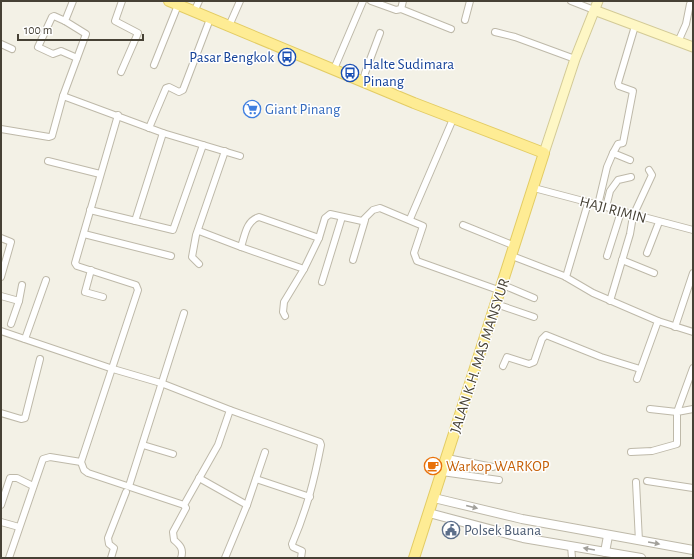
<svg xmlns="http://www.w3.org/2000/svg" width="694" height="559" viewBox="0 0 694 559" font-family="'Alegreya Sans',sans-serif">
<style>
.lines{fill:none;stroke-linecap:round;stroke-linejoin:round}
.minor-casing{stroke:#beb9a9;stroke-width:8}
.tertiary-casing{stroke:#beb9a9;stroke-width:10}
.secondary-casing{stroke:#d3ca96;stroke-width:11}
.primary-casing{stroke:#e3cc64;stroke-width:12}
.minor{stroke:#fff;stroke-width:6}
.tertiary{stroke:#fff;stroke-width:8}
.secondary{stroke:#fef7c5;stroke-width:9}
.primary{stroke:#feec94;stroke-width:10}
.oneway{fill:#a2a09a}
.labels{text-anchor:middle;dominant-baseline:central;stroke-width:3;stroke-linejoin:round;paint-order:stroke}
.transit-label{font-size:15px;fill:#164399;stroke:#fff;text-anchor:end}
.shop-label{font-size:15px;fill:#366cbe;stroke:#fff;text-anchor:start}
.street-label{font-size:15px;fill:#464135;stroke:#fff}
.food-label{font-size:15px;fill:#c56008;stroke:#fff;text-anchor:start}
.service-label{font-size:15px;fill:#4e5e75;stroke:#fff;text-anchor:start}
</style>
<rect width="100%" height="100%" fill="#f3f1e6"/>
<g class="lines">
<defs>
<g id="minor">
<path d="M 371,1 L 396,10 L 401,9 L 451,29"/>
<path d="M 571,1 L 594,10"/>
<path d="M 401,9 L 403,1"/>
<path d="M 194,12 L 199,1"/>
<path d="M 465,20 L 470,1"/>
<path d="M 65,21 L 54,16 L 52,17 L 38,47 L 53,54 L 61,51 L 77,58"/>
<path d="M 229,26 L 240,1"/>
<path d="M 495,32 L 515,37 L 575,59"/>
<path d="M 678,42 L 686,24 L 690,4"/>
<path d="M 1,44 L 12,49"/>
<path d="M 154,65 L 178,5"/>
<path d="M 334,69 L 363,1"/>
<path d="M 121,72 L 138,33 L 115,21 L 122,1"/>
<path d="M 363,82 L 365,73 L 380,33"/>
<path d="M 63,96 L 163,133 L 240,156"/>
<path d="M 118,115 L 75,263 L 77,266 L 136,285 L 138,290 L 81,462 L 84,470 L 88,473 L 184,505"/>
<path d="M 149,128 L 166,88 L 169,87 L 179,92 L 183,90 L 210,19"/>
<path d="M 1,129 L 49,137 L 52,136 L 63,96 L 86,34 L 65,21 L 73,1"/>
<path d="M 613,153 L 618,144 L 623,143 L 633,91 L 619,86 L 618,83 L 635,26"/>
<path d="M 48,161 L 100,174"/>
<path d="M 534,188 L 693,230"/>
<path d="M 598,205 L 607,167 L 613,153 L 630,160"/>
<path d="M 606,207 L 610,191 L 618,180 L 631,177"/>
<path d="M 90,210 L 173,230 L 203,145"/>
<path d="M 410,219 L 453,119"/>
<path d="M 135,221 L 163,133"/>
<path d="M 463,225 L 515,246"/>
<path d="M 199,231 L 241,247 C 245,235 246,221 259,217 L 319,238 L 304,269 L 284,302 L 283,312 L 285,316"/>
<path d="M 84,234 L 171,256"/>
<path d="M 1,238 L 11,242 L 1,277"/>
<path d="M 319,238 L 325,218 L 330,214 L 362,221 L 373,210 L 380,208 L 423,226 L 414,253 L 417,261 L 501,291"/>
<path d="M 241,247 L 304,269"/>
<path d="M 647,253 L 659,222"/>
<path d="M 512,256 L 564,276 L 593,293 L 658,321 L 637,379"/>
<path d="M 607,256 L 621,212"/>
<path d="M 353,260 L 365,220"/>
<path d="M 622,260 L 654,273"/>
<path d="M 199,264 L 192,257 L 196,235 L 225,151"/>
<path d="M 91,270 L 85,292 L 103,297"/>
<path d="M 566,277 L 588,203"/>
<path d="M 322,282 L 342,217"/>
<path d="M 503,285 L 534,298"/>
<path d="M 1,296 L 19,301 L 22,285"/>
<path d="M 610,301 L 630,234 L 633,216 L 652,175 L 649,170"/>
<path d="M 496,304 L 534,317"/>
<path d="M 658,321 L 693,332"/>
<path d="M 11,324 L 19,301"/>
<path d="M 675,327 L 693,273"/>
<path d="M 1,331 L 113,369 L 161,383 L 230,410 L 320,442 L 321,445 C 314,481 307,509 292,544 L 293,547 L 302,551 L 301,558"/>
<path d="M 25,339 L 46,280"/>
<path d="M 503,366 L 507,357 L 529,364 L 534,362 L 542,339 L 546,335 L 601,357 L 640,369"/>
<path d="M 650,409 L 677,412 L 693,368"/>
<path d="M 1,413 L 21,419 L 25,418 L 40,359"/>
<path d="M 143,445 L 173,454"/>
<path d="M 631,452 L 652,451 L 677,444 L 677,412 L 693,409"/>
<path d="M 447,458 L 493,467"/>
<path d="M 442,472 L 499,480"/>
<path d="M 199,478 L 247,505"/>
<path d="M 256,479 L 310,497"/>
<path d="M 647,481 L 693,488"/>
<path d="M 636,482 L 639,541"/>
<path d="M 129,486 L 184,313"/>
<path d="M 1,505 L 10,478 L 17,478 L 33,486"/>
<path d="M 1,522 L 19,527"/>
<path d="M 571,546 L 572,558"/>
<path d="M 9,558 L 43,459 L 50,457 L 81,462"/>
<path d="M 111,558 L 114,548 L 109,544 L 108,538 L 126,492"/>
<path d="M 181,558 C 184,549 180,545 174,540 L 173,532 L 186,508 L 184,505 L 218,445 L 230,410"/>
<path d="M 225,558 L 247,505 L 265,452"/>
</g>
<g id="tertiary">
<path d="M 434,498 L 522,519 L 693,550"/>
<path d="M 429,513 L 523,538 L 641,558"/>
<path d="M 605,552 L 608,536"/>
</g>
<g id="secondary">
<path d="M 594,10 L 693,47"/>
<path d="M 544,153 L 575,59 L 598,1"/>
</g>
<path id="primary" d="M 169,1 L 414,103 L 544,153 L 414,558"/>
</defs>
<use href="#minor" class="minor-casing"/>
<use href="#tertiary" class="tertiary-casing"/>
<use href="#secondary" class="secondary-casing"/>
<use href="#primary" class="primary-casing"/>
<use href="#minor" class="minor"/>
<use href="#tertiary" class="tertiary"/>
<use href="#secondary" class="secondary"/>
<use href="#primary" class="primary"/>
</g>
<defs><path id="oneway-solid" d="M-6-.8H1V-3.2L6.5 0L1 3.2V.8H-6Z"/></defs>
<g class="oneway">
<use href="#oneway-solid" transform="translate(472 507) rotate(14)"/>
<use href="#oneway-solid" transform="translate(654 543) rotate(10)"/>
<use href="#oneway-solid" transform="translate(589 549) rotate(-170)"/>
</g>
<defs>
<symbol id="bus-ring" viewBox="-11 -11 22 22"><circle r="9.5" fill="#fff" stroke="#1a4fb4" stroke-width="1.5"/><path d="M-5-6H5V4H4V6H2V4H-2V6H-4V4H-5ZM-3.5-4V0h7V-4ZM-3.5 1.2v1.5H-2V1.2ZM2 1.2v1.5H3.5V1.2Z" fill="#1a4fb4"/></symbol>
<symbol id="supermarket-ring" viewBox="-11 -11 22 22"><circle r="9.5" fill="#fff" stroke="#3f7fe0" stroke-width="1.5"/><path d="M-6-5.5h2.5l.6 2H6L4.5 2H-2.5L-4.4-4H-6ZM-1.5 3.2a1.3 1.3 0 1 0 .1 0ZM3 3.2a1.3 1.3 0 1 0 .1 0Z" fill="#3f7fe0"/></symbol>
<symbol id="cafe-ring" viewBox="-11 -11 22 22"><circle r="9.5" fill="#fff" stroke="#e8710a" stroke-width="1.5"/><path d="M-5.5-4.5H6V0H3Q3 3.5 0 3.5H-2.5Q-5.5 3.5-5.5 0ZM3-3.2v2h1.7v-2ZM-6 4.5H4V6H-6Z" fill="#e8710a"/></symbol>
<symbol id="civic-ring" viewBox="-11 -11 22 22"><circle r="9.5" fill="#fff" stroke="#5c6f8a" stroke-width="1.5"/><path d="M-.6-6.5H3V-4.5H.6V-3L4-1V1h2V6H-6V1h2V-1L-.6-3ZM-1.2 2.5V6h2.4V2.5Z" fill="#5c6f8a"/></symbol>
</defs>
<g fill-rule="evenodd">
<use href="#bus-ring" x="277" y="47" width="20" height="20"/>
<use href="#bus-ring" x="340" y="63" width="20" height="20"/>
<use href="#supermarket-ring" x="242" y="99" width="20" height="20"/>
<use href="#cafe-ring" x="423" y="456" width="20" height="20"/>
<use href="#civic-ring" x="441" y="520" width="20" height="20"/>
</g>
<g class="labels">
<g class="transit-label">
<text x="274" y="57">Pasar Bengkok</text>
<text x="363" y="64" text-anchor="start">Halte Sudimara<tspan x="363" dy="17">Pinang</tspan></text>
</g>
<g class="shop-label">
<text x="265" y="109">Giant Pinang</text>
</g>
<g class="street-label">
<text transform="translate(613 210) rotate(15)">HAJI RIMIN</text>
<text transform="translate(480 356) rotate(-72)">JALAN K.H. MAS MANSYUR</text>
</g>
<g class="food-label">
<text x="446" y="466">Warkop WARKOP</text>
</g>
<g class="service-label">
<text x="464" y="530">Polsek Buana</text>
</g>
</g>
<rect width="694" height="559" fill="none" stroke="#464135" stroke-width="4"/>
<path d="M18 34v6h125v-6" fill="none" stroke="#464135" stroke-width="2"/>
<text x="24" y="34" font-size="12" fill="#464135" stroke="#ffffff" stroke-width="3" paint-order="stroke">100 m</text>
</svg>
